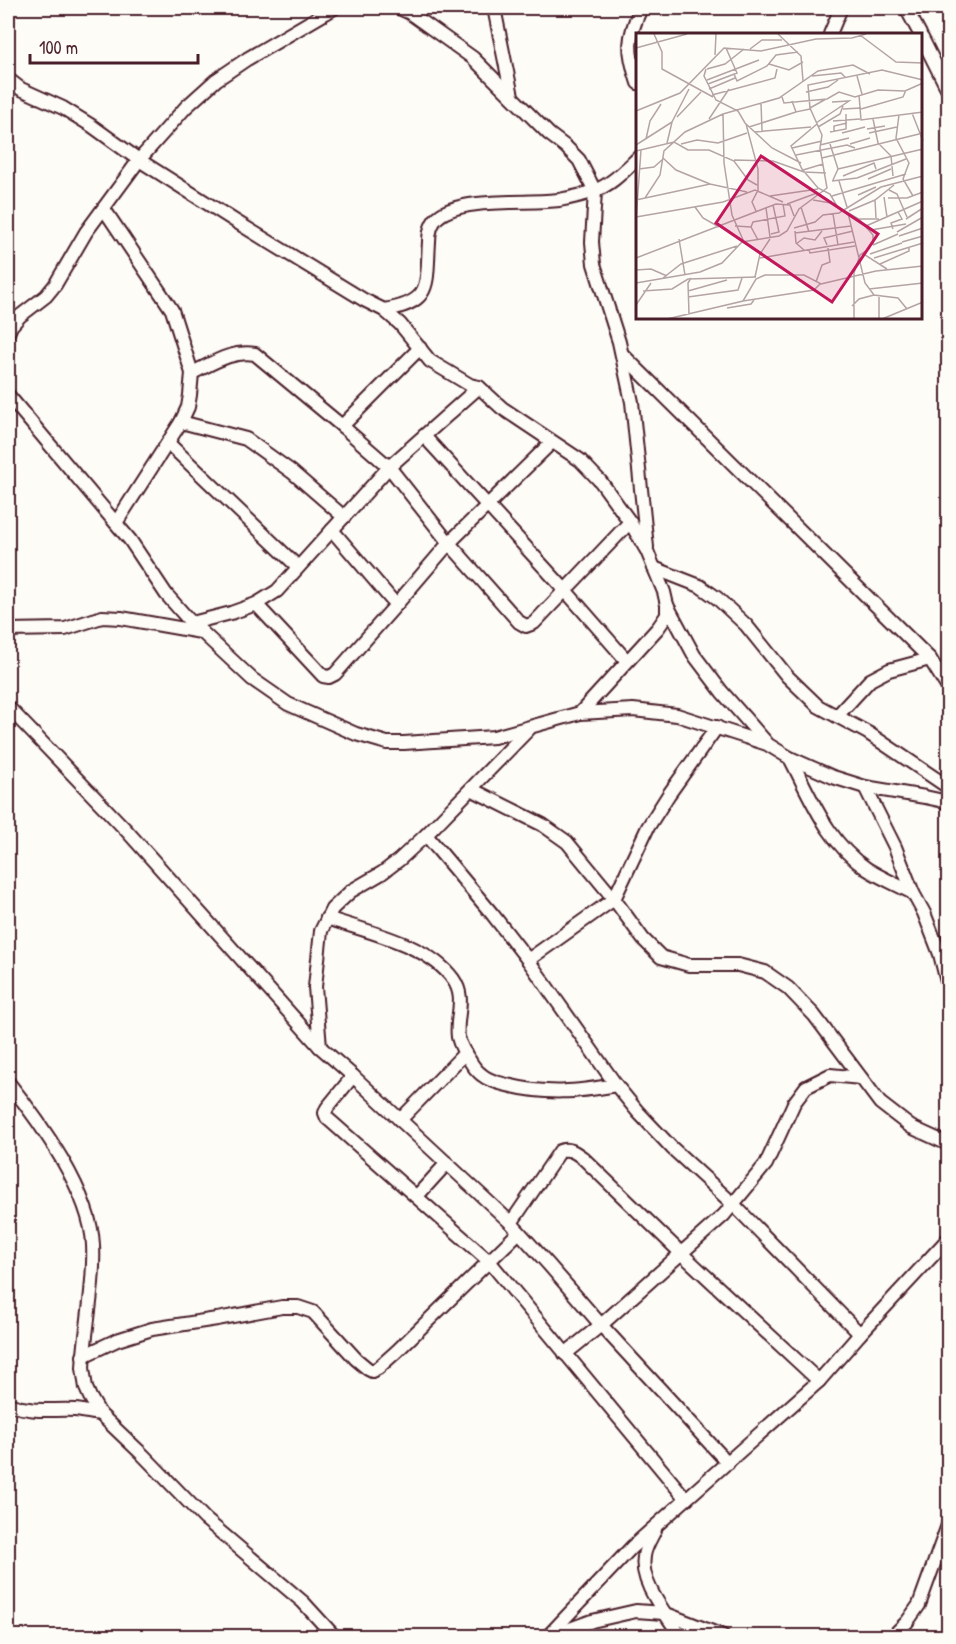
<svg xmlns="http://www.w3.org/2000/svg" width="956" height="1644" viewBox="0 0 956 1644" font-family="'Patrick Hand',sans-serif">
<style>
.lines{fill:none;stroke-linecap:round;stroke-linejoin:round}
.minor-casing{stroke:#4a1f2b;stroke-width:16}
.minor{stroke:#fdfcf7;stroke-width:12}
.inset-road{fill:none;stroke:#b5a4a5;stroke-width:1.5}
.view{fill:#c2185b;fill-opacity:0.15;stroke:#c2185b;stroke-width:3}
.inset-edge{fill:none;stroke:#4a1f2b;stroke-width:3}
</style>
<rect width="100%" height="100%" fill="#fdfcf7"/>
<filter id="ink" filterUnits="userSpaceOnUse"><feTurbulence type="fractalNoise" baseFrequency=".0167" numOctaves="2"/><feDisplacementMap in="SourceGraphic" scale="12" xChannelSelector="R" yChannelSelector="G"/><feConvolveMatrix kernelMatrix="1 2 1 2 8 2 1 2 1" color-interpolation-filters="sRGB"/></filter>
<g filter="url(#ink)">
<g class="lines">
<defs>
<g id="minor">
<path d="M 399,8 L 410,13 L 473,58 L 549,134 L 566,147 L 579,160 L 595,191 L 592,242 L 594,264 L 619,342 L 632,402 L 647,547"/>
<path d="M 494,8 L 512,96"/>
<path d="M 906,8 L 920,34"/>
<path d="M 830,34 L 841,8"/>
<path d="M 922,38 L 948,90"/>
<path d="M 8,79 L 21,89 L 63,108 L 92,126 L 139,160 L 235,221 L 364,300 L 384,310 L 400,324 L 430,361 L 470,385 L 479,387 L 502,408 L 580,460 L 601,482 L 630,522 L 647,551 L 664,592 L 667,605 L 667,615 L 658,628 L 580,713"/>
<path d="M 638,83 C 627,51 627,38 641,8"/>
<path d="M 104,209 L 172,310 L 192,373 L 190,395 L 188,407 L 181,422 L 116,523"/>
<path d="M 384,310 C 433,302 426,285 429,242 C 429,233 431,223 438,217 C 460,197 529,204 559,200 C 570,198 584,195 594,191 C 611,185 625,170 638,158"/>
<path d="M 8,333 L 11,326 L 20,316 L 46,296 L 55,285 L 86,232 L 139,160 L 186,107 L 216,80 L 247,59 L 334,8"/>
<path d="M 622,354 L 930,659 L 948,688"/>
<path d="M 192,373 C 213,363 232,350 255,354 L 342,426 L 389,467 L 449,543 L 519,622 L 526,626 L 534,623 L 630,522"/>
<path d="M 8,395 L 130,540 L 166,594 L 188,619 L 252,679 L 288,704 L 356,734 L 387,743 L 404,743 L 494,737 L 580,713 L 633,710 L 677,715 L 767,744 L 790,758 L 833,777 L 865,787 L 925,797 L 948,802"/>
<path d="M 181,422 L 246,439 L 292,472 L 344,517"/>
<path d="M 342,426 L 420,348"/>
<path d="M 424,436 L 565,590 L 627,661"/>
<path d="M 168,443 L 298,567"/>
<path d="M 332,530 L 396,605"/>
<path d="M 654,568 L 700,586 L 717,598 L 746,625 L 787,676 L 818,706 L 868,733 L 948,787"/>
<path d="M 256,604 L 323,676 L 329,677 L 335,674 L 396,605 L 449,543 L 552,442"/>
<path d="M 667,605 L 694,655 L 722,692 L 766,742"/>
<path d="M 192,623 L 231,613 L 256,604 L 277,591 L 389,467 L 479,387"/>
<path d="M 8,630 L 65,629 L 102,617 L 121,618 L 201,632"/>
<path d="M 8,707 L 126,830 L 320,1047 L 353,1076 L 511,1223 L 549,1265 L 601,1325 L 728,1463"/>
<path d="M 837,716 L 870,680 L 889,670 L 930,659"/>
<path d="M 790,758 C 811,798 828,843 867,869 C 881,878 898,885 913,893"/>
<path d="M 865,787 L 895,847 L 913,893 L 924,913 L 940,954 L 948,986"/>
<path d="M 471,789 L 543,825 L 567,842 L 614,899 L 643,939 L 661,957 L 689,965 L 738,965 L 765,972 L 788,988 L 814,1015 L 880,1103 L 911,1127 L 948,1144"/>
<path d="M 426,835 L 493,915 L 528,960 L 616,1085 L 638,1112 L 672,1148 L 733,1204 L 860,1334"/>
<path d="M 327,918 C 367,932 428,944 453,979 C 467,999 455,1016 458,1037 C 460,1045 465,1054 470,1061 C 473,1066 478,1072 482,1075 C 489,1081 499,1083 507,1085 C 548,1095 576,1092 616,1085"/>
<path d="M 528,960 L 614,899 L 648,827 L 669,794 L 717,727"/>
<path d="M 320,1047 L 315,987 L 321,931 L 332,909 L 351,891 L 382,873 L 399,860 L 426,835 L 529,729"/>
<path d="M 353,1076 L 327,1108 L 325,1113 L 327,1118 L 489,1261 L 686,1499"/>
<path d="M 8,1082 C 40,1122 91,1193 93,1245 C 95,1285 85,1329 83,1368 L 86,1388 L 90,1397 L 100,1414 L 143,1455 L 205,1519 L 303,1602 L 334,1636"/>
<path d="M 400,1120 L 465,1053"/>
<path d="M 417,1196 L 447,1163"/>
<path d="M 511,1223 L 560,1151 C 569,1147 576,1153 583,1158 L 682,1254 L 819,1381"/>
<path d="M 565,1354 L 601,1325 L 724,1215 L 766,1164 L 794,1103 L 806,1087 L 830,1075 L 861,1078"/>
<path d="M 83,1356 L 117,1340 L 152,1329 L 217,1319 L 282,1307 L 298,1307 L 313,1312 L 356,1359 L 368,1369 L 372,1371 L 378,1368 L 397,1351 L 519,1232"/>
<path d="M 8,1404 C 33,1413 50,1409 75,1410 C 84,1411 92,1413 100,1414"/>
<path d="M 655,1530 C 651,1538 645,1547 644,1556 C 639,1584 667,1614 680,1636"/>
<path d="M 548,1636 L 632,1547 L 819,1381 L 860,1334 L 948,1239"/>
<path d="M 551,1636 L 592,1621 L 636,1611 L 664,1613 L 723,1636"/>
<path d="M 893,1636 L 907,1622 L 919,1605 L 948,1525"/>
</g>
</defs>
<use href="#minor" class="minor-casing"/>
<use href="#minor" class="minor"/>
</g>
</g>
<g transform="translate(636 33)">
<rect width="286" height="286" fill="#fdfcf7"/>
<path class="inset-road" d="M 18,1 L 26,19 L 26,36 L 77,64M 142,1 L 165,23 L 167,48M 224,2 L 260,29 L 287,30M 0,15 L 51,1M 114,16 L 126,7 L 146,7M 79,22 L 80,1M 133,31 L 153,37 L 167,29M 70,36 L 68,43 L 80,67 L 102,78 L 109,90 L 136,115 L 165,130M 71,36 L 89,31 L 108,16M 98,41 L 101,48 L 131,33 L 140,22 L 162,19M 176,43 L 205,40 L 210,45M 221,43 L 226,61M 71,47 L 123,27M 72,51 L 101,40 L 90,15M 73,56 L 99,45M 170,59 L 192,54 L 202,47M 76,62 L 139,45 L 141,36M 223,62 L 225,87 L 287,79M 146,64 L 148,70 L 191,66 L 203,59 L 219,64 L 242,57 L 269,58 L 287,50M 156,68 L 160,79 L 174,76M 125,70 L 126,98M 174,75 L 190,66M 207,76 L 225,75M 225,76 L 267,64 L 270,57M 0,78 L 44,60 L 88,15 L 125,18 L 180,6 L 216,5 L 230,1M 276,80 L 287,108M 87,81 L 88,130 L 96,182 L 108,209M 263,82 L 260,105 L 273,130 L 267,146 L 277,163M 41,84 L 65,59M 73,86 L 93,56M 237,86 L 242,110 L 255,123 L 257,143M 197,88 L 224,86M 180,90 L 213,68 L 196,69M 110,91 L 122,136 L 122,157 L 116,169 L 120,178M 181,91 L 155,113 L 166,136 L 182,155 L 194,161 L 201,173M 113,94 L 160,79M 182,94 L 204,81 L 207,73M 231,96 L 249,93M 118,99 L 175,94M 194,99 L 210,96 L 210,81M 198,99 L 198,93 L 211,90M 206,100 L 229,94M 233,100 L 261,94M 10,106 L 14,88 L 25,71M 31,110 L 36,89 L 53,56M 45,111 L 61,107 L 82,110 L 111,100M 194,111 L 202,136 L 197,147M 214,111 L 234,105M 0,112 L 36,89M 184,112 L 213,105M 156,115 L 186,108M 0,118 L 38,109 L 52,117 L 73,117 L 98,128 L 112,147 L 121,152M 160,122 L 211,112 L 219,115M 27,125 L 40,137 L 74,151M 186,125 L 287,100M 98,127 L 137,128 L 168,139 L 190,140M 3,136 L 18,134 L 27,126M 202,136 L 287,116M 167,137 L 187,131M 207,143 L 238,130 L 240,136M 232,146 L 255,136M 196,148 L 221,145 L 270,126M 203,148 L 211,174M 253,157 L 261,161 L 271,184M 222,162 L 240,154M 134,163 L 182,156M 196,163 L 270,141M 248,164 L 251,184M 9,165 L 24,142 L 28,118 L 49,99 L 87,81 L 143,65 L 182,38 L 217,32 L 234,41M 252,165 L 271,165 L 287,159M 0,167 L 74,151 L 111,159M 177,167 L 195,170 L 223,186 L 237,202 L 237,212M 239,167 L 240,185M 151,171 L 181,160M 59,174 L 67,185 L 83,194M 165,174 L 173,199M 130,175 L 134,204M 213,178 L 239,167 L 258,152M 212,180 L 229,250 L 238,262 L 262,265 L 271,276M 197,181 L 202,212M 0,184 L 87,169 L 119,157 L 147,169M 223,186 L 243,186M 270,186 L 287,175M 0,187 L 5,117M 99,193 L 115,194 L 122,207M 230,193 L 287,168M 115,194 L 117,189 L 149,183 L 147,171M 158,195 L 179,189 L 187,182 L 203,180 L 245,154 L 287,143M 257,196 L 255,190 L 266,186 L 262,179M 235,197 L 270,191M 159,198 L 160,210 L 169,218M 261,199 L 287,184M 159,200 L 215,193M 135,201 L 143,199 L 137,172M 263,203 L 287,195M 43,206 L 49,242M 266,209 L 287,203M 160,211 L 168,205 L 179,207 L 186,198M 191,212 L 188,205 L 217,198M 237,212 L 262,201M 173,217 L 174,220 L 219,213M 226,220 L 251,236M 234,221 L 266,210M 0,225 L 140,171 L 154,172 L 158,183M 124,225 L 218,209M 238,225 L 287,210M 244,231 L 273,218 L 273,214M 0,237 L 15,236 L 31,243M 119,244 L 124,221 L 134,206M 27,245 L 45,231 L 101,213M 180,249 L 186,232 L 194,229 L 192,215M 0,250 L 64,239 L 86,230 L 106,209 L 143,203 L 151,198 L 163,176 L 191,155 L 184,115 L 186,102 L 174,75 L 172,52 L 246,37 L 287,47M 233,256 L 287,250M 7,258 L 36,256 L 52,246 L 120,244M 52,258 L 91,247M 52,264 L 102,257 L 106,245M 243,264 L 243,286M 107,268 L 178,257 L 184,251M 0,272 L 15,250M 216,273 L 223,266 L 238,262M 91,275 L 115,271 L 118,267M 53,281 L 52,250 L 55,245M 31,286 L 107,268 L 120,246 L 129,242 L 168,242 L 185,251 L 240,238 L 287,233M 218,286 L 218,240 L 224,222 L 234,215M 246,286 L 287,269"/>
<path class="view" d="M 125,123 L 242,201 L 196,269 L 80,190 Z"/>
<rect width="286" height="286" class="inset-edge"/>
</g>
<rect width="956" height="1644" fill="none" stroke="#fdfcf7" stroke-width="30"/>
<rect x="15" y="15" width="926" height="1614" fill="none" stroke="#4a1f2b" stroke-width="2" filter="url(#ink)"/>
<path d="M30 54v9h168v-9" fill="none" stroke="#4a1f2b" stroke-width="3"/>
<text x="39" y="54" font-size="18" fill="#4a1f2b" stroke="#fdfcf7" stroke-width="4.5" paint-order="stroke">100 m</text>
</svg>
